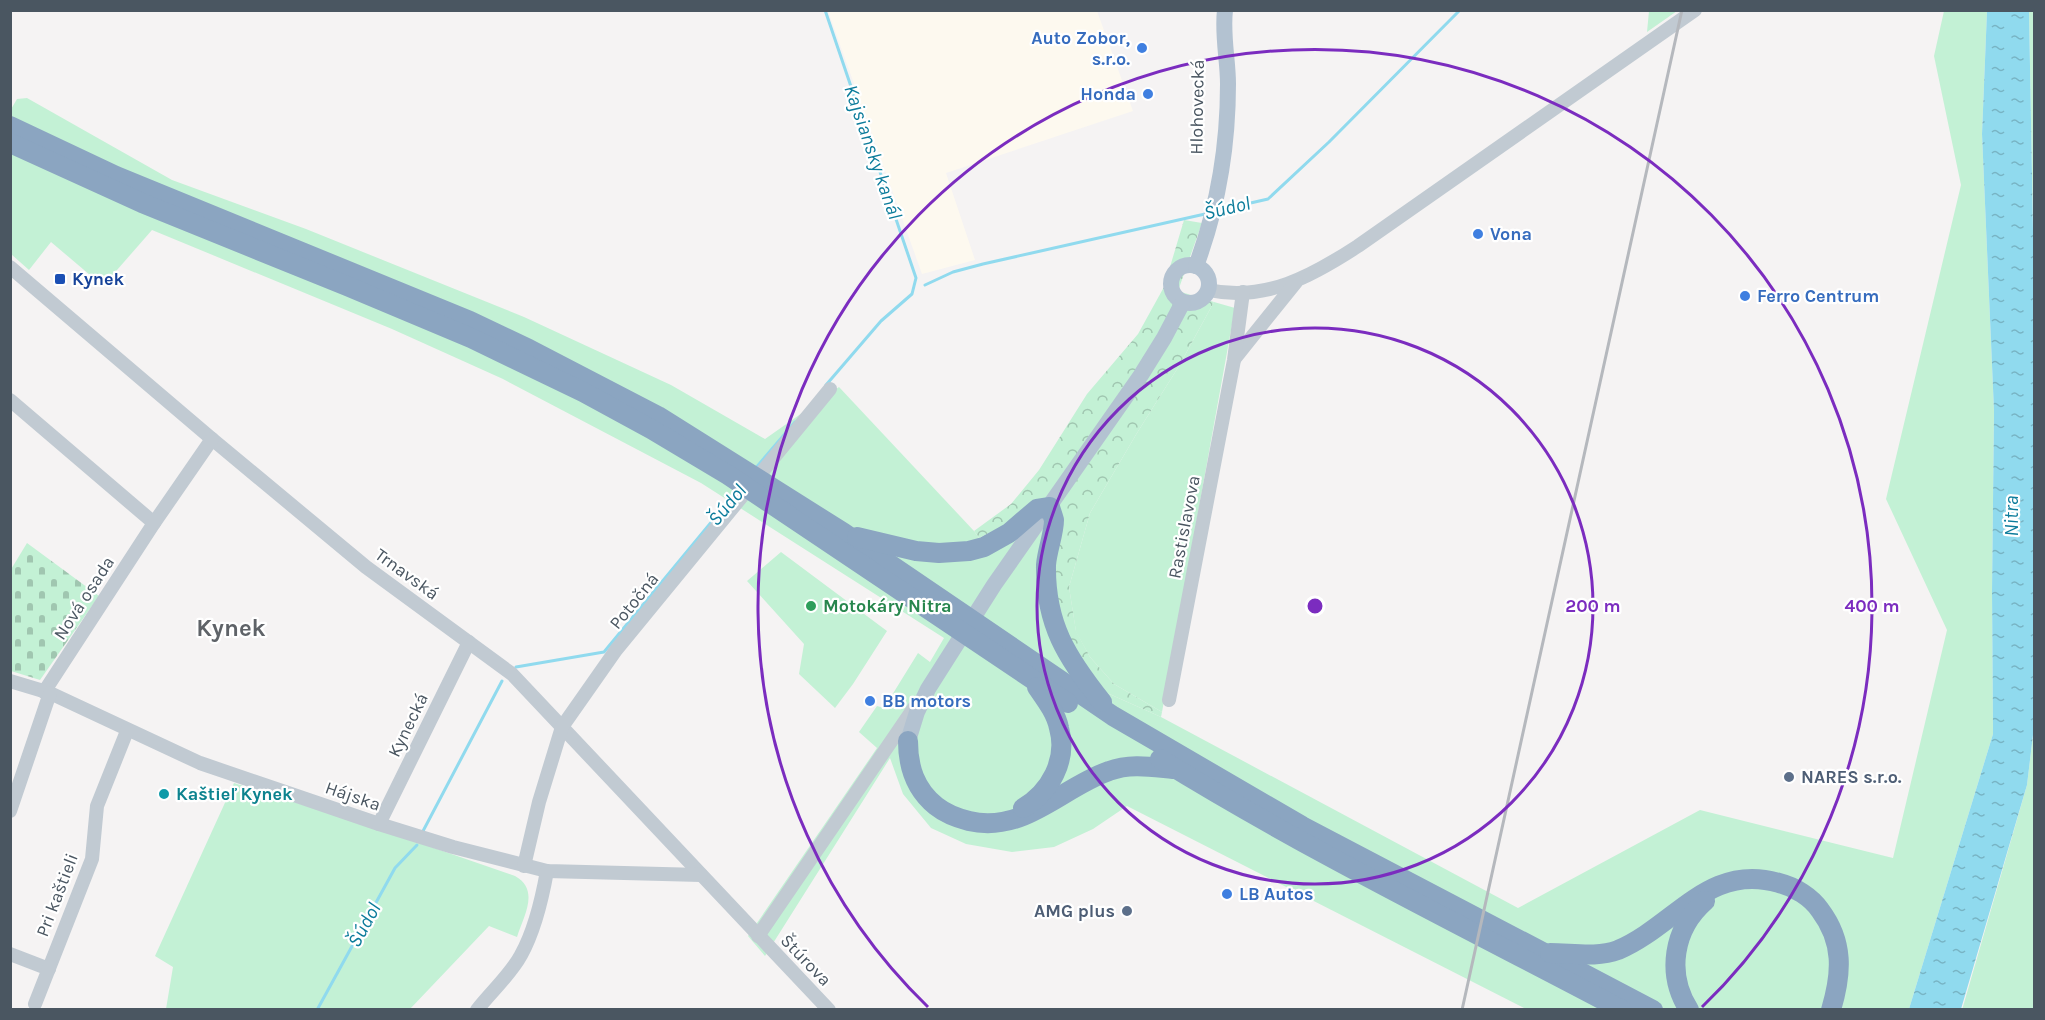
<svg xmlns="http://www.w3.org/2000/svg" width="2045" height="1020" viewBox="0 0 2045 1020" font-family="Karla,sans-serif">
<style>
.commercial{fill:#fdf9ef}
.green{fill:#c3f1d5}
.forest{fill:url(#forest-crowns)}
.cemetery{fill:url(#cemetery-stones)}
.water{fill:url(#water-ripples)}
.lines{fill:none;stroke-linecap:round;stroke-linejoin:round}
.stream{stroke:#90daee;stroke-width:3}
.minor{stroke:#c1cad2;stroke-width:14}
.major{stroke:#b3c2d1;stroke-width:16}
.highway{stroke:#8ba5c1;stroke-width:20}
.rail{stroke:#b5b8bd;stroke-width:3}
.ring{fill:none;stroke:#7b2cbf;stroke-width:3}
.shop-dot{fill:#3f7fe0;stroke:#fff;stroke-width:2}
.transit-dot{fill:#1a4fb4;stroke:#fff;stroke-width:2}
.leisure-dot{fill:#2e9e5b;stroke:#fff;stroke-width:2}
.service-dot{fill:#5c6f8a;stroke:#fff;stroke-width:2}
.culture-dot{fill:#0f9aa8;stroke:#fff;stroke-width:2}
.labels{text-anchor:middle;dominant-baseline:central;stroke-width:4.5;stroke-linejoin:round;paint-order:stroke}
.shop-label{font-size:18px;font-weight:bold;fill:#366cbe;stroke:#fff;text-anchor:start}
.street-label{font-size:18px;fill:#4a5661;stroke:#fff}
.transit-label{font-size:18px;font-weight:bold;fill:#164399;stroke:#fff;text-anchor:start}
.leisure-label{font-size:18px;font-weight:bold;fill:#27864d;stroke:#fff;text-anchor:start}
.service-label{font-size:18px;font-weight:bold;fill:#4e5e75;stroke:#fff;text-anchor:start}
.culture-label{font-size:18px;font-weight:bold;fill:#0d838f;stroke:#fff;text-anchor:start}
.water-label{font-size:20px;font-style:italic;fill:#0c7c9b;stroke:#fff}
.district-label{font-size:24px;font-weight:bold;fill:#5f6368;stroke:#fff}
.centre{fill:#7b2cbf;stroke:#fff;stroke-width:3}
.ring-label{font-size:18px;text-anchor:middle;font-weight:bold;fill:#7b2cbf;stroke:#fff;stroke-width:4.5;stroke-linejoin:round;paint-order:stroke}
</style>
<defs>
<pattern id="forest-crowns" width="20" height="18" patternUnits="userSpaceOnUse" patternTransform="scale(1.5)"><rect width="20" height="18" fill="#c3f1d5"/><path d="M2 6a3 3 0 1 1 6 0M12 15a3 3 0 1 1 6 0" fill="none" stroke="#a0c6b0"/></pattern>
<pattern id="cemetery-stones" width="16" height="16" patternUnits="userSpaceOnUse" patternTransform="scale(1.5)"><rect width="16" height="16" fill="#c3f1d5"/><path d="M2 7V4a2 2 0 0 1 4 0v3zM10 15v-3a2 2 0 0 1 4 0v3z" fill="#a0c6b0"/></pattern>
<pattern id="water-ripples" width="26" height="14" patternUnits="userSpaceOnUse" patternTransform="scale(1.5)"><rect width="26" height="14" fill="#90daee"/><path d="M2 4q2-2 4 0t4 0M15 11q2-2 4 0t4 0" fill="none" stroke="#78b4c4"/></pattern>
</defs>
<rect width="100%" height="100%" fill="#f5f3f3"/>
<path class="commercial" d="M 828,11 L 1097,11 L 1133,111 L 946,173 L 975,260 L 922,274 Z"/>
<g class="green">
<path d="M 1649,11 L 1649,10 L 1677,11 L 1647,32 Z"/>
<path d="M 1944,11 L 1987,11 L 1982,134 L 1994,411 L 1992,591 L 1993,734 L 1909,1009 L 1526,1009 L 1127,806 L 1093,829 L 1054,847 L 1012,852 L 966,844 L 931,828 L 903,794 L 890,758 L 765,956 L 748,936 L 877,748 L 859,732 L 877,706 L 884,708 L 918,653 L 930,662 L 944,638 L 701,483 L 503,379 L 392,329 L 152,230 L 103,286 L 51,242 L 29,270 L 11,254 L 10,111 L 17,99 L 27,98 L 172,180 L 306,229 L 524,317 L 671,385 L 765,439 L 839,387 L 974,531 L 979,538 L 1022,516 L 1057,535 L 1050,588 L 1096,688 L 1161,717 L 1518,908 L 1700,810 L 1893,858 L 1947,630 L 1886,499 L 1961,185 L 1934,56 Z"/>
<path d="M 2029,11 L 2034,11 L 2034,286 Z"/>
<path d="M 1214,302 L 1235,308 L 1162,712 L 1114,684 L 1090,657 L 1076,632 L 1069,587 L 1090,513 L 1137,433 L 1179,366 Z"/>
<path d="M 781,552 L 887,631 L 853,684 L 835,708 L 799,674 L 804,644 L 747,581 Z"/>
<path d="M 2034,676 L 2034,1009 L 1962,1010 L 2027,785 L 2033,735 Z"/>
<path d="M 234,783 L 382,830 L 515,876 C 540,890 524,915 517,937 L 489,926 L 410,1009 L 166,1009 L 173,967 L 155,956 Z"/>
</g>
<path class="forest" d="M 1184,220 L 1202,223 L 1178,291 L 1214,302 L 1179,366 L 1137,433 L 1090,513 L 1069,587 L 1076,631 L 1090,657 L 1114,684 L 1162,712 L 1161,717 L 1096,688 L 1075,661 L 1050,588 L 1056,535 L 1022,516 L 979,538 L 974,531 L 1011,504 L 1039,470 L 1087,394 L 1138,334 L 1164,287 Z"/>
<path class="cemetery" d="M 27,543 L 99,596 L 40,680 L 11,671 L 10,571 Z"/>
<path class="water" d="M 1987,11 L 2029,11 L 2034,286 L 2034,676 L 2033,735 L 2027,785 L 1961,1009 L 1909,1009 L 1993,734 L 1992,591 L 1994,411 L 1982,134 Z"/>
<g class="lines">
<g class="stream">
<path d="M 825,10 L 916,278 L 912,294 L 881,321 L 826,385"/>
<path d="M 1220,210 L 1268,199 L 1329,142 L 1460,10"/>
<path d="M 925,285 L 953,272 L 983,264 L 1205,214"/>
<path d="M 754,470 L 795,422"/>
<path d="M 516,667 L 604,652 L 737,491"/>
<path d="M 422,833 L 502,681"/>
<path d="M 317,1010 L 395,868 L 417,845"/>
</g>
<g class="minor">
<path d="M 10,267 L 212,439 L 366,567 L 512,674 L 829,1010"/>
<path d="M 1208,290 C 1266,302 1312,276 1358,246 L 1695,10"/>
<path d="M 1235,358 L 1296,282"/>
<path d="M 10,400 L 154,523"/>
<path d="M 10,681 L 50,693 L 200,763 L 379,824 L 453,847 L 547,871 L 701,875"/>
<path d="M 44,692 L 154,523 L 212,439"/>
<path d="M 1169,700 L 1234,360 L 1243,292"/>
<path d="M 10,811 L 50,693"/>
<path d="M 379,824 L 469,642"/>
<path d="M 524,866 L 539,802 L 562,727 L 616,650 L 830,389"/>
<path d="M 758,936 L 916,705"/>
<path d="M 10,954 L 49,969"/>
<path d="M 35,1004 L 92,859 L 97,806 L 127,731"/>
<path d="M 477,1010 C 490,993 511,974 521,955 C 535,930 542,899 547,871"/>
</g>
<g class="major">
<circle cx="1190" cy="284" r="19"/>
<path d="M 1196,266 C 1218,207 1228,147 1228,84 C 1228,60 1222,35 1225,10"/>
<path d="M 908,741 L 917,712 L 928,689 L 994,585 L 1141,375 L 1164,338 L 1183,302"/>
</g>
<g class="highway">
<path d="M 10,126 L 116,176 L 470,321 L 529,349 L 658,416 L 844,533 L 1113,716 L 1302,826 L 1653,1010"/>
<path d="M 10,143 L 142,203 L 347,286 L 471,338 L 583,392 L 651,429 L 728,475 L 1068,703"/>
<path d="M 857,537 L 916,551 L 939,553 L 969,551 L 984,547 L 1009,533 L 1037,509 L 1050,507 C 1051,511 1053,516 1054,520 C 1054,533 1047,551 1046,565 C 1045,624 1067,658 1102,702"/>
<path d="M 908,741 C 908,767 915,789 936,806 C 946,814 957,818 969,821 C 1024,834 1062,787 1109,771 C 1130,763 1152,767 1173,769"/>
<path d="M 1160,759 C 1309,851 1467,928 1622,1010"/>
<path d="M 1023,808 C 1050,792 1068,760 1059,728 C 1056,713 1046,700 1037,687"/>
<path d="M 1550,953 C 1572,953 1597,958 1618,950 C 1675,926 1709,862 1779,883 C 1795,887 1811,897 1820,910 C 1844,942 1842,973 1831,1010"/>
<path d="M 1689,1010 C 1666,974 1673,929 1705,901"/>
</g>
<path class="rail" d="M 1462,1010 L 1682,10"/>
</g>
<g class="ring">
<circle cx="1315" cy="606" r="278"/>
<path d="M928 1007A557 557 0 1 1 1702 1007"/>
</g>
<g class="shop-dot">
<circle cx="1142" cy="48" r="6"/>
<circle cx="1148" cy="94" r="6"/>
<circle cx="1478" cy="234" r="6"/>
<circle cx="1745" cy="296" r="6"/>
<circle cx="870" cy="701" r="6"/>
<circle cx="1227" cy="894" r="6"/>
</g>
<rect class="transit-dot" x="54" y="273" width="12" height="12" rx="3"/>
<circle class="leisure-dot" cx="811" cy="606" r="6"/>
<g class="service-dot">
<circle cx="1789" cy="777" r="6"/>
<circle cx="1127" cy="911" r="6"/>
</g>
<circle class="culture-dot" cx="164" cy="794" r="6"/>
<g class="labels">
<g class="shop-label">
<text x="1130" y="38" text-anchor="end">Auto Zobor,<tspan x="1130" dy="21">s.r.o.</tspan></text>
<text x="1136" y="94" text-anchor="end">Honda</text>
<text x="1490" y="234">Vona</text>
<text x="1757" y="296">Ferro Centrum</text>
<text x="882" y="701">BB motors</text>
<text x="1239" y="894">LB Autos</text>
</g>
<g class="street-label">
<text transform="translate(1197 107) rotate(-89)">Hlohovecká</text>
<text transform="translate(1184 527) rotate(-79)">Rastislavova</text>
<text transform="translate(407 574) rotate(36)">Trnavská</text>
<text transform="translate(84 598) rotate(-57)">Nová osada</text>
<text transform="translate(634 601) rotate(-51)">Potočná</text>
<text transform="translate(408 725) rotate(-64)">Kynecká</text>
<text transform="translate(353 796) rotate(19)">Hájska</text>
<text transform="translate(57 895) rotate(-69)">Pri kaštieli</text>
<text transform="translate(806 960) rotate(46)">Štúrova</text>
</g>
<g class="transit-label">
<text x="72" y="279">Kynek</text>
</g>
<g class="leisure-label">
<text x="823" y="606">Motokáry Nitra</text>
</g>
<g class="service-label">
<text x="1801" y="777">NARES s.r.o.</text>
<text x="1115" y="911" text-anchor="end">AMG plus</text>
</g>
<g class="culture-label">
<text x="176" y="794">Kaštieľ Kynek</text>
</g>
<g class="water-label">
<text transform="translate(873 152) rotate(71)">Kajsiansky kanál</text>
<text transform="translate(1227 208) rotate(-13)">Šúdol</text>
<text transform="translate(727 505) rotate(-50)">Šúdol</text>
<text transform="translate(2011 516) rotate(-90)">Nitra</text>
<text transform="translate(364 925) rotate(-61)">Šúdol</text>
</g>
<g class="district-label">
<text x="231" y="628">Kynek</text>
</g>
</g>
<circle cx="1315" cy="606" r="9" class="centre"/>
<g class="ring-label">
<text x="1593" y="612">200 m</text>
<text x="1872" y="612">400 m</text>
</g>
<rect width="2045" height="1020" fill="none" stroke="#4a5661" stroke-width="24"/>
</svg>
